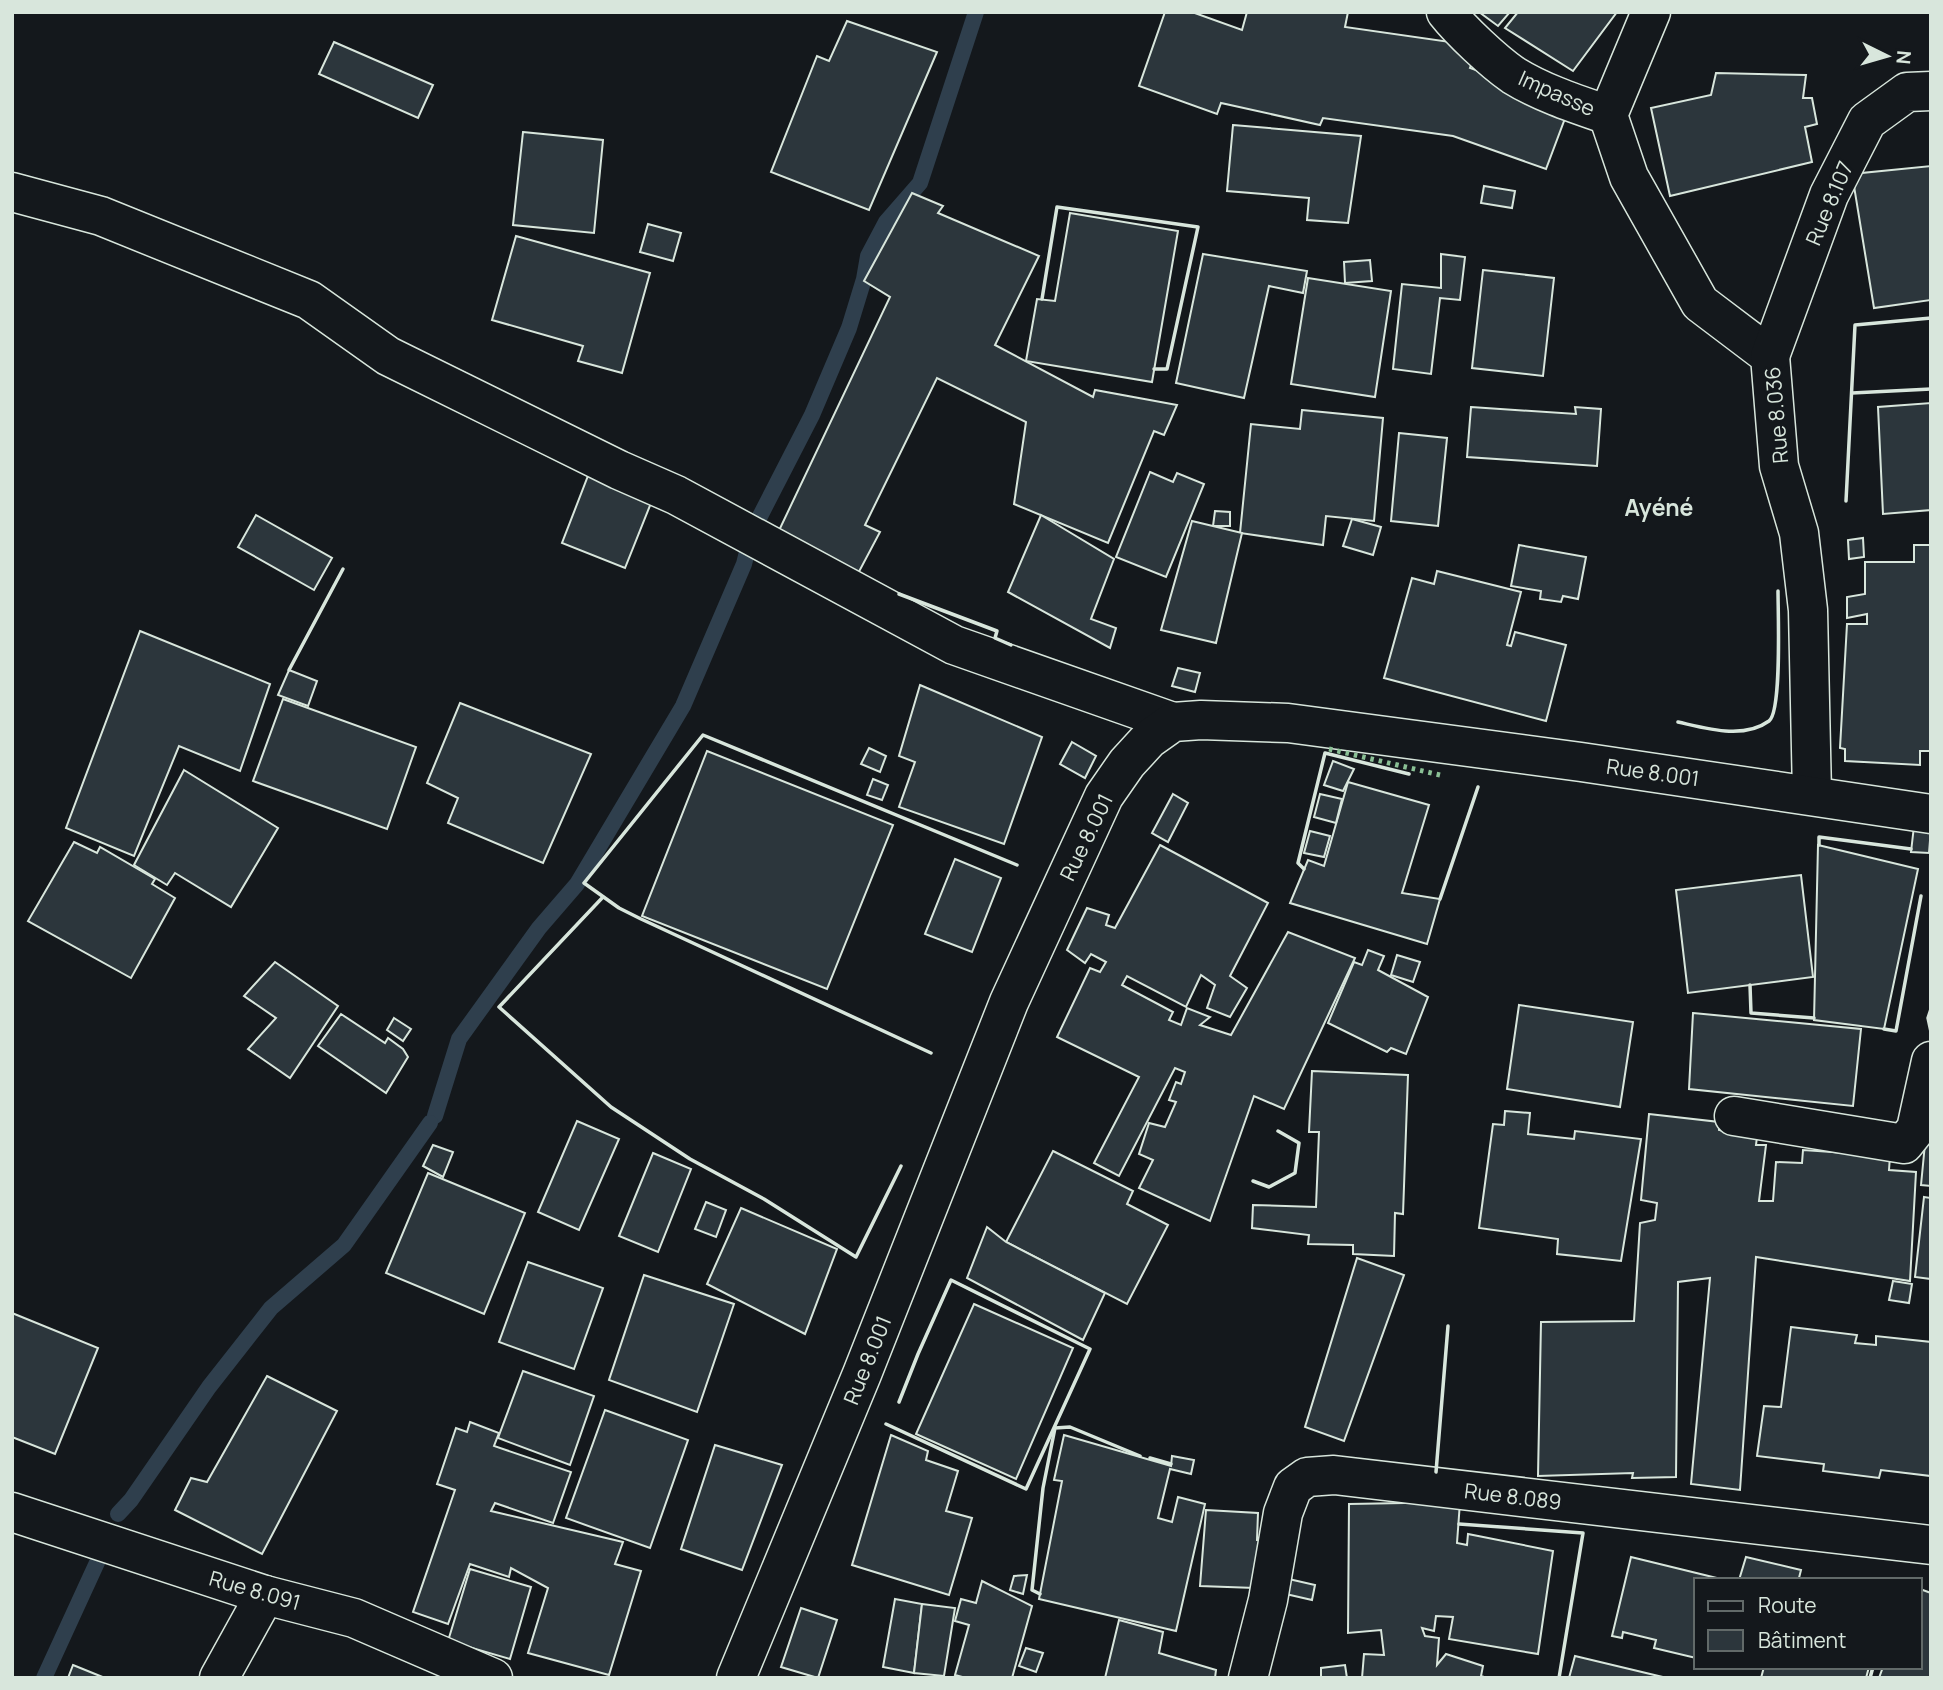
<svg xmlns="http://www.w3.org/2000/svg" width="1943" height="1690" viewBox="0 0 1943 1690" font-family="Manrope,sans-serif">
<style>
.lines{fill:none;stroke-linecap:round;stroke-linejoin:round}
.stream{stroke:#2f3f4d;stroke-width:16}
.building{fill:#2c363c;stroke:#d8e6dc;stroke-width:2}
.minor-casing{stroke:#d8e6dc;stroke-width:41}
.minor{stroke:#14181c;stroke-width:38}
.hedge{stroke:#8ac095;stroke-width:5;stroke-dasharray:3.5 5;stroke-linecap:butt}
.wall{stroke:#d8e6dc;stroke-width:3.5}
.labels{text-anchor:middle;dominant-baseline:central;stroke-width:5;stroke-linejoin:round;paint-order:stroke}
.street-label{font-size:21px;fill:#d8e6dc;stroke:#14181c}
.neighbourhood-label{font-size:23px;font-weight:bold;fill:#d8e6dc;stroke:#14181c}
</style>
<rect width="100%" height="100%" fill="#14181c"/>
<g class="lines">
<g class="stream">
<path d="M 756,524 L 812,415 L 849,328 L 864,279 L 868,256 L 886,222 L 920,183 L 976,12"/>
<path d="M 435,1116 L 459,1039 L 539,928 L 577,884 L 683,706 L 744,564 L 751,536"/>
<path d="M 118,1514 L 131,1500 L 209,1387 L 271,1308 L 344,1245 L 430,1123"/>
<path d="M 44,1678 L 106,1543"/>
</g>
</g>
<g class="building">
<path d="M 1165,12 L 1192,12 L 1242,30 L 1247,12 L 1348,12 L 1345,27 L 1478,46 L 1470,68 L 1570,105 L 1546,169 L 1453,136 L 1323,118 L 1320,125 L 1221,103 L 1217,114 L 1139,86 Z"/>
<path d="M 1479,12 L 1510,12 L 1498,26 Z"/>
<path d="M 1518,12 L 1617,12 L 1573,71 L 1505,28 Z"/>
<path d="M 847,21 L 937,52 L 869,210 L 771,172 L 817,56 L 829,61 Z"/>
<path d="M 334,42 L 433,85 L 418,118 L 319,74 Z"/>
<path d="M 1716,73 L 1806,75 L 1803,98 L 1812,98 L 1817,124 L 1805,127 L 1812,162 L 1670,196 L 1651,108 L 1711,95 Z"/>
<path d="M 1233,125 L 1361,136 L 1348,223 L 1307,220 L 1309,198 L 1227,191 Z"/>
<path d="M 523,132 L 603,140 L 594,233 L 513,225 Z"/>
<path d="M 1931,166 L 1931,300 L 1874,308 L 1852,174 Z"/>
<path d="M 1484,186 L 1515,191 L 1512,208 L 1481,203 Z"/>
<path d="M 912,193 L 943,206 L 938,213 L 1039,256 L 995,345 L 1093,397 L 1095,390 L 1177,405 L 1164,435 L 1154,431 L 1108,543 L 1014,504 L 1026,422 L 937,378 L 865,525 L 880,532 L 853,583 L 774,541 L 890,297 L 864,281 Z"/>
<path d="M 1070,213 L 1178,231 L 1152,382 L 1026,361 L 1037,299 L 1055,301 Z"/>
<path d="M 648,224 L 681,233 L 673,261 L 640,252 Z"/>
<path d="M 516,236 L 650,273 L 622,373 L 578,361 L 583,346 L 492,320 Z"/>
<path d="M 1203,254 L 1307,271 L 1303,293 L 1269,286 L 1244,398 L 1176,383 Z"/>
<path d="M 1441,254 L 1465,257 L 1460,300 L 1440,298 L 1431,374 L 1393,369 L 1402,284 L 1441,288 Z"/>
<path d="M 1370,260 L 1372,281 L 1345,283 L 1344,262 Z"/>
<path d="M 1483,270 L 1554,278 L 1543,376 L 1472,368 Z"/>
<path d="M 1308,278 L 1391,291 L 1375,397 L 1291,384 Z"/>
<path d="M 1931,403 L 1931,510 L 1883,514 L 1878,407 Z"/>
<path d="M 1471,407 L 1576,414 L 1575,407 L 1601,409 L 1597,466 L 1467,457 Z"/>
<path d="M 1302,410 L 1383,418 L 1374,521 L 1326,516 L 1323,545 L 1240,533 L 1251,424 L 1300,429 Z"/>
<path d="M 1399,433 L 1447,438 L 1438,526 L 1391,521 Z"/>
<path d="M 591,468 L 655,493 L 625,568 L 562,543 Z"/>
<path d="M 1150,472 L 1173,482 L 1177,473 L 1204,484 L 1166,577 L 1116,557 Z"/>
<path d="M 1215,511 L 1230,512 L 1230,526 L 1213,526 Z"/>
<path d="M 256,515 L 332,558 L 314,590 L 238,547 Z"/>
<path d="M 1041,515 L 1114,559 L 1091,619 L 1116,628 L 1110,648 L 1008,592 Z"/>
<path d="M 1352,519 L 1381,527 L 1373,555 L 1343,546 Z"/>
<path d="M 1192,521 L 1242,533 L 1216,643 L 1161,630 Z"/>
<path d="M 1863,538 L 1864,557 L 1849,559 L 1848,540 Z"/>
<path d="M 1519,545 L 1586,557 L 1578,599 L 1563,596 L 1561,602 L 1540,599 L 1541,591 L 1511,586 Z"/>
<path d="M 1914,545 L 1931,545 L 1931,751 L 1920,751 L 1920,765 L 1845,761 L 1845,749 L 1840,748 L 1847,624 L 1867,624 L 1867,614 L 1847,618 L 1847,597 L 1865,594 L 1865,562 L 1914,562 Z"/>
<path d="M 1437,571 L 1521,592 L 1507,645 L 1511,646 L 1515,632 L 1566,645 L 1546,721 L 1384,678 L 1412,578 L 1434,584 Z"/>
<path d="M 140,631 L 270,684 L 240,771 L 179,746 L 134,856 L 66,828 Z"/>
<path d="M 1178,668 L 1200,673 L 1195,692 L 1172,686 Z"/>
<path d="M 289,670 L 317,681 L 308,706 L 278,695 Z"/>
<path d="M 920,685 L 1042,737 L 1004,844 L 899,807 L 915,762 L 899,756 Z"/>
<path d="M 283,699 L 416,747 L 387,829 L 253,781 Z"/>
<path d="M 460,703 L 591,754 L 543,863 L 448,823 L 458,798 L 427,783 Z"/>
<path d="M 1072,742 L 1096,756 L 1085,778 L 1060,764 Z"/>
<path d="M 869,748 L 886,756 L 880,772 L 861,764 Z"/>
<path d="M 707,751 L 893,825 L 827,989 L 642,916 Z"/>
<path d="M 1333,761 L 1354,769 L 1343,791 L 1324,785 Z"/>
<path d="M 184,770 L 278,828 L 231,907 L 175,873 L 167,885 L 134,865 Z"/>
<path d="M 873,779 L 888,785 L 882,800 L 867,795 Z"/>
<path d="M 1348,782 L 1429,805 L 1402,893 L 1440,899 L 1427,944 L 1290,903 L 1308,860 L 1324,866 Z"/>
<path d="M 1173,794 L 1188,803 L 1168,842 L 1152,833 Z"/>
<path d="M 1320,794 L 1342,799 L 1336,823 L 1314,817 Z"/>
<path d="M 1914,826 L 1931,828 L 1929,853 L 1911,852 Z"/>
<path d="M 1310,831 L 1330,836 L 1324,857 L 1304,853 Z"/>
<path d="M 74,842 L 97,853 L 100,847 L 155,879 L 152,884 L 175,898 L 131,978 L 28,921 Z"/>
<path d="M 1160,845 L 1268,903 L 1230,976 L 1247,988 L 1230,1017 L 1207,1008 L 1215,985 L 1201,975 L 1186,1007 L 1127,976 L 1122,985 L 1173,1012 L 1169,1020 L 1181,1025 L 1187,1008 L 1210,1017 L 1200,1025 L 1231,1035 L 1288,932 L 1355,958 L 1284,1109 L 1254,1096 L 1210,1221 L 1139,1188 L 1153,1160 L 1139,1154 L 1149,1123 L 1165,1127 L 1176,1102 L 1169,1100 L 1176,1082 L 1181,1084 L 1185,1072 L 1175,1068 L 1119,1176 L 1094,1163 L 1139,1077 L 1057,1037 L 1090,968 L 1100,972 L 1106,962 L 1091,954 L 1085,963 L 1067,950 L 1087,908 L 1109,915 L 1106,925 L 1115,928 Z"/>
<path d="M 1818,845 L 1918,869 L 1884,1029 L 1814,1020 Z"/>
<path d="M 955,859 L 1001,878 L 972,952 L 925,934 Z"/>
<path d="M 1801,875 L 1813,977 L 1688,993 L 1676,890 Z"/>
<path d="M 1368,950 L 1384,956 L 1378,970 L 1428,997 L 1406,1054 L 1391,1048 L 1387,1052 L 1328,1023 L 1354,962 L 1362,965 Z"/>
<path d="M 1397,955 L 1420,962 L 1413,982 L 1391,975 Z"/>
<path d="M 275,962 L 338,1006 L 290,1078 L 248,1049 L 276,1018 L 244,996 Z"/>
<path d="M 1519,1005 L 1633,1022 L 1620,1107 L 1507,1089 Z"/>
<path d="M 1693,1013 L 1861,1029 L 1853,1106 L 1689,1089 Z"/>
<path d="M 341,1014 L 385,1043 L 388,1038 L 403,1049 L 408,1057 L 386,1093 L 318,1046 Z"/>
<path d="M 394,1018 L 411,1029 L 403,1041 L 387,1030 Z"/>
<path d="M 1312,1071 L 1408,1075 L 1403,1214 L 1395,1213 L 1394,1256 L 1353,1254 L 1353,1245 L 1308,1244 L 1309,1235 L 1252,1228 L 1253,1205 L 1316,1207 L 1319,1132 L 1309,1132 Z"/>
<path d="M 1505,1111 L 1530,1113 L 1528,1134 L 1574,1139 L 1575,1131 L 1641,1139 L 1621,1261 L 1557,1254 L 1558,1239 L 1479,1228 L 1493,1124 L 1504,1125 Z"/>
<path d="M 1649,1114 L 1719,1122 L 1719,1130 L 1757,1137 L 1756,1145 L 1766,1145 L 1759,1201 L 1773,1201 L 1776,1162 L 1802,1163 L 1803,1150 L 1890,1156 L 1889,1170 L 1916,1172 L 1910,1281 L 1756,1257 L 1740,1490 L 1691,1484 L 1710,1278 L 1678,1282 L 1676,1477 L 1632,1478 L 1633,1473 L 1538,1476 L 1541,1322 L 1634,1321 L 1640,1223 L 1655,1220 L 1657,1203 L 1641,1200 Z"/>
<path d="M 577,1121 L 619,1139 L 579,1230 L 538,1212 Z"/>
<path d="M 1927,1123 L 1931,1123 L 1931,1186 L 1921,1185 Z"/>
<path d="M 433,1145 L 453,1152 L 443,1177 L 423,1166 Z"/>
<path d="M 1053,1151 L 1133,1191 L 1127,1204 L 1168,1225 L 1127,1304 L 1006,1242 Z"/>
<path d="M 653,1153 L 691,1169 L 658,1252 L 619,1236 Z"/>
<path d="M 428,1173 L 525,1213 L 484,1314 L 386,1273 Z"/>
<path d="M 1924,1197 L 1931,1198 L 1931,1279 L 1915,1277 Z"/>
<path d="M 706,1202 L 726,1210 L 716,1237 L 695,1229 Z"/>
<path d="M 741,1208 L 837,1249 L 805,1334 L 707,1284 Z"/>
<path d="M 987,1227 L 1006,1242 L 1105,1293 L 1083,1340 L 967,1278 Z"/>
<path d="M 1357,1258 L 1404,1275 L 1344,1441 L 1305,1427 Z"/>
<path d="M 528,1262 L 603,1288 L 574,1369 L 499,1342 Z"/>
<path d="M 644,1275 L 734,1304 L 697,1412 L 609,1380 Z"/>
<path d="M 1893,1281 L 1912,1284 L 1909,1303 L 1889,1300 Z"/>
<path d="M 974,1304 L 1073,1348 L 1016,1479 L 916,1434 Z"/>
<path d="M 12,1313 L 98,1348 L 55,1454 L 12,1437 Z"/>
<path d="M 1791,1327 L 1857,1335 L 1855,1343 L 1876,1345 L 1876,1336 L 1931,1342 L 1931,1476 L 1881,1470 L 1879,1478 L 1823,1471 L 1824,1464 L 1757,1456 L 1764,1406 L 1781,1407 Z"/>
<path d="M 523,1371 L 594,1396 L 570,1465 L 498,1438 Z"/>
<path d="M 267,1376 L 337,1411 L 262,1554 L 175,1510 L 191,1478 L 207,1482 Z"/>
<path d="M 605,1410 L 688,1440 L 650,1548 L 566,1518 Z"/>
<path d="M 470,1422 L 499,1433 L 494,1446 L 571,1472 L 553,1523 L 495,1503 L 491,1511 L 623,1542 L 615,1564 L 641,1571 L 609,1675 L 528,1653 L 548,1588 L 511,1568 L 509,1577 L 470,1564 L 448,1624 L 413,1612 L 455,1490 L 437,1484 L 456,1428 L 467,1432 Z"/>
<path d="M 891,1435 L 928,1451 L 926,1460 L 958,1471 L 946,1511 L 972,1518 L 949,1595 L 852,1565 Z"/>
<path d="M 1064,1435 L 1171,1466 L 1172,1456 L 1194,1460 L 1191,1474 L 1170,1469 L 1158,1518 L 1172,1522 L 1178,1497 L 1205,1504 L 1176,1631 L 1039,1599 L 1062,1481 L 1054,1480 Z"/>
<path d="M 715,1445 L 782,1465 L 742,1570 L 681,1549 Z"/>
<path d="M 1460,1502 L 1457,1543 L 1467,1545 L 1468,1534 L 1553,1551 L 1538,1654 L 1449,1639 L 1453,1617 L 1436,1616 L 1434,1631 L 1422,1628 L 1425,1636 L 1439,1638 L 1437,1665 L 1446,1654 L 1483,1666 L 1481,1676 L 1487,1678 L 1362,1678 L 1364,1654 L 1384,1655 L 1381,1630 L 1348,1633 L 1349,1504 Z"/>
<path d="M 1206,1510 L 1258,1513 L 1257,1540 L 1274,1540 L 1255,1588 L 1200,1586 Z"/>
<path d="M 1631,1557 L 1725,1580 L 1696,1580 L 1696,1658 L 1654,1648 L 1656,1640 L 1623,1632 L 1622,1638 L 1612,1636 Z"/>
<path d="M 1746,1557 L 1801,1570 L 1799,1578 L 1804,1580 L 1739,1580 Z"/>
<path d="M 470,1569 L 531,1587 L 510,1659 L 448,1641 Z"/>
<path d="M 1027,1575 L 1023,1594 L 1010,1590 L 1014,1576 Z"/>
<path d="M 1280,1577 L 1315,1585 L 1312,1600 L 1277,1592 Z"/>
<path d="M 982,1581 L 1032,1606 L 1012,1678 L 966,1678 L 955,1675 L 969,1625 L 955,1621 L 961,1599 L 976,1603 Z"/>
<path d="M 1920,1589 L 1931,1593 L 1931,1678 L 1879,1678 L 1883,1667 L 1920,1667 Z"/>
<path d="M 895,1599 L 922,1604 L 914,1673 L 883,1667 Z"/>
<path d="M 922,1604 L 955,1608 L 944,1676 L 914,1673 Z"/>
<path d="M 801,1608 L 837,1620 L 818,1678 L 781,1667 Z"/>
<path d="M 1119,1620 L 1163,1632 L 1159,1653 L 1216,1670 L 1215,1678 L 1105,1678 Z"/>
<path d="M 1026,1648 L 1043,1653 L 1036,1672 L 1019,1666 Z"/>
<path d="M 1575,1656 L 1667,1678 L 1569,1678 Z"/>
<path d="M 73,1665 L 105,1678 L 68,1678 Z"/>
<path d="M 1345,1665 L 1347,1678 L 1321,1678 L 1321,1668 Z"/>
<path d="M 1764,1667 L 1869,1667 L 1866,1678 L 1761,1678 Z"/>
</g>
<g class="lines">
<defs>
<g id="minor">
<path d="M 1446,12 C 1461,31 1493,61 1513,75 C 1542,93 1576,104 1608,115"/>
<path d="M 1651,12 L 1608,115 L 1629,177 L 1700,303 L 1770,356 L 1779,466 L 1799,533 L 1808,610 L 1812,795"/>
<path d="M 12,192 L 101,216 L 309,300 L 388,356 L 619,470 L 676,495 L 954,645 L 1173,722"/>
<path d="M 1770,356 L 1829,195 L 1867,121 L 1907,92 L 1931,91"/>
<path d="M 1734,1116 L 1904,1144 L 1916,1129 L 1931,1061"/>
<path d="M 12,1512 L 265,1595 L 354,1618 L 493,1678"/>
<path d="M 219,1678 L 265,1595"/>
<path d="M 736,1678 L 862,1374 L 1009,1002 L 1104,796 L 1127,763 L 1149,739 L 1173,722 L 1201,720 L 1288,723 L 1581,762 L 1931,814"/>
<path d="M 1248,1678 L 1268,1600 L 1283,1513 L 1293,1487 L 1307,1477 L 1334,1475 L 1931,1545"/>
</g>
</defs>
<use href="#minor" class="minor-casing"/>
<use href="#minor" class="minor"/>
<path class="hedge" d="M 1329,749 L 1440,775"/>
<g class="wall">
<path d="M 1042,299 L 1057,207 L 1198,227 L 1167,369 L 1154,369"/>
<path d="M 1852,393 L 1931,389"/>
<path d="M 1846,501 L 1855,325 L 1931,318"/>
<path d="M 899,594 L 997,631 L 995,638 L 1011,645"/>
<path d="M 289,670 L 343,569"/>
<path d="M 1678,722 C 1705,728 1743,740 1769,721 C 1782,711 1778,613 1778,591"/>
<path d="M 1819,845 L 1819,837 L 1911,849"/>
<path d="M 1304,869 L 1298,863 L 1325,753 L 1409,774"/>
<path d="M 603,897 L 499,1007 L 611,1107 L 690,1159 L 764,1199 L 856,1257 L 901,1166"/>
<path d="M 1440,899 L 1478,787"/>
<path d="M 1750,985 L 1751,1013 L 1814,1018"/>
<path d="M 1931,1009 L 1928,1018 L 1931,1032"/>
<path d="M 1884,1029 L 1896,1031 L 1921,896"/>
<path d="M 931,1053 L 641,919 L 619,908 L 584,883 L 703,735 L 1017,865"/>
<path d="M 1253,1181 L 1269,1187 L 1295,1173 L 1299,1143 L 1278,1131"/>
<path d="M 886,1424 L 1026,1489 L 1090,1349 L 951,1280 L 918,1354 L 899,1402"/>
<path d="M 1150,1458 L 1171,1464"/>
<path d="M 1436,1472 L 1448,1326"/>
<path d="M 1459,1524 L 1583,1533 L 1559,1678"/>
<path d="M 1040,1594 L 1032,1590 L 1043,1488 L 1055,1428 L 1070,1427 L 1140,1456"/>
<path d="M 1870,1678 L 1873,1667"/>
</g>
</g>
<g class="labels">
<g class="street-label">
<text transform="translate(1557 93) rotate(24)">Impasse</text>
<text transform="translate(1829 203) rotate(-67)">Rue 8.107</text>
<text transform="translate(1776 415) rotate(-95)">Rue 8.036</text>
<text transform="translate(1653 772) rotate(8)">Rue 8.001</text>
<text transform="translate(1086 837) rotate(-64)">Rue 8.001</text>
<text transform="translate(867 1360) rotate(-68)">Rue 8.001</text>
<text transform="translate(1513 1496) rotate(7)">Rue 8.089</text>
<text transform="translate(255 1590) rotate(16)">Rue 8.091</text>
</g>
<g class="neighbourhood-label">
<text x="1659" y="507">Ayéné</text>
</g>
</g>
<rect width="1943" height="1690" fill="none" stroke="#d8e6dc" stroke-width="28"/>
<rect x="1694" y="1578" width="228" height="91" fill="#14181c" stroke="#626a69" stroke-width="2"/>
<rect x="1708" y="1601" width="35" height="10" fill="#14181c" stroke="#626a69" stroke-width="2"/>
<text x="1758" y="1613" font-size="21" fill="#d8e6dc">Route</text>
<rect x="1708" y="1630" width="35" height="21" fill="#2c363c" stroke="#626a69" stroke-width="2"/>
<text x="1758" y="1648" font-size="21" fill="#d8e6dc">Bâtiment</text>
<g transform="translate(1887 56) rotate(95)" stroke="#14181c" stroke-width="5" paint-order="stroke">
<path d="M0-5L12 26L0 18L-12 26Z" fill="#d8e6dc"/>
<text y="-10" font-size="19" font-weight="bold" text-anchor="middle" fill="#d8e6dc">N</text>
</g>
</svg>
